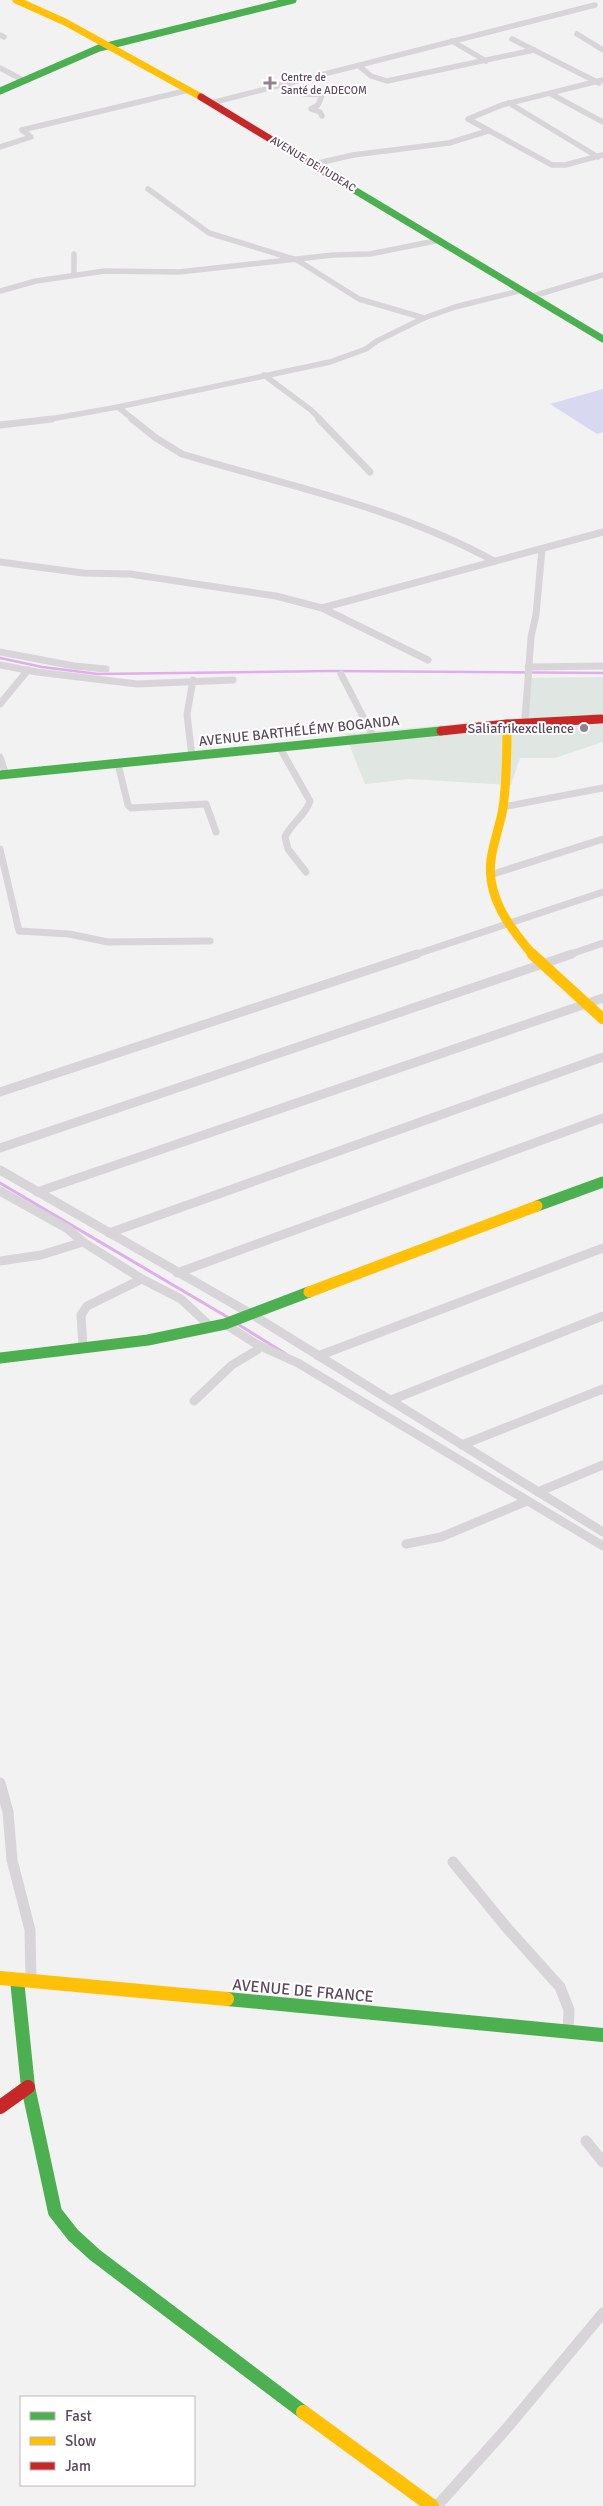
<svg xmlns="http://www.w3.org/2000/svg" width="603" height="2506" viewBox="0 0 603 2506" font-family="Signika,sans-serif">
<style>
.commercial{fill:#e0e6e2}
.green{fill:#d8d8f0}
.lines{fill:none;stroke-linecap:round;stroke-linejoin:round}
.stream-far1{stroke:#e0aeeb;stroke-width:2.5}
.stream{stroke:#e0aeeb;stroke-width:3}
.street-far3{stroke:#d8d5d8;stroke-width:5.5}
.street-far2{stroke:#d8d5d8;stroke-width:7}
.street-far1{stroke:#d8d5d8;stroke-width:9}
.street{stroke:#d8d5d8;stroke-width:11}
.fast-far3{stroke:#4caf50;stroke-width:7}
.fast-far2{stroke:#4caf50;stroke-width:9}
.fast-far1{stroke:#4caf50;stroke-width:11}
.fast{stroke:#4caf50;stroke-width:14}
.slow-far3{stroke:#ffc107;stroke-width:7}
.slow-far2{stroke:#ffc107;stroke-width:9}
.slow-far1{stroke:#ffc107;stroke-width:11}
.slow{stroke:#ffc107;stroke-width:14}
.jam-far2{stroke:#c62828;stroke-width:7}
.jam-far1{stroke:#c62828;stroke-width:9}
.jam{stroke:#c62828;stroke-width:14}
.poi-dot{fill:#918490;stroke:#fff;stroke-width:2}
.labels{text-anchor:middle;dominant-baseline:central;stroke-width:4;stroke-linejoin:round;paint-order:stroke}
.far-poi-label{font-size:11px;fill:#5d495c;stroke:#fff;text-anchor:start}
.far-street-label{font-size:11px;fill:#5d495c;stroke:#fff}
.poi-label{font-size:14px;fill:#5d495c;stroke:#fff;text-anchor:end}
.street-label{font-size:14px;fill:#5d495c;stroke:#fff}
.near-street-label{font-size:16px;fill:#5d495c;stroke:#fff}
</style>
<rect width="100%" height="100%" fill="#f2f2f2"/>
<path class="commercial" d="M 603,677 L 603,742 L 555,758 L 520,758 L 511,785 L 410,779 L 365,784 L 345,734 L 521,718 L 525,678 Z"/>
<path class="green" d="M 603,389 L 603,432 L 597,434 L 550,404 Z"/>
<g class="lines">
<path class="stream-far1" d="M 0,658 L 42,667 L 98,674 L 330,671 L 603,673"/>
<g class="stream">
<path d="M 0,1183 L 229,1318"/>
<path d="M 236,1323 L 286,1354"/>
</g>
<g class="street-far3">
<path d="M 577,34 L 603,50"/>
<path d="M 0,35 L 4,37"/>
<path d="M 512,39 L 599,83"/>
<path d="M 452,41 L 486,61"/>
<path d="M 359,66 L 371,76 L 387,81 L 534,50"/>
<path d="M 0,68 L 23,80"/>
<path d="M 603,80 L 502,105 L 468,119 L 552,165 L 565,165 L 603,155"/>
<path d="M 283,85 L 305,94 L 322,95 L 318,105 L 311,109 L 320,112 L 322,116"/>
<path d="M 551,94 L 603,122"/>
<path d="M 211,103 L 595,5"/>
<path d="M 509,103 L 598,157"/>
<path d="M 22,130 L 189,90"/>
<path d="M 0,147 L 31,137 L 22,130"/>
<path d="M 314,164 L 353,155 L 449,143 L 488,131"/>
<path d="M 148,189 L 209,233 L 297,260 L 359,299 L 424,318"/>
<path d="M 74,254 L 74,275"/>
<path d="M 0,291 L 36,281 L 105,271 L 179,272 L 333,255 L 370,254 L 440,240"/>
<path d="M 533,296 L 603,275"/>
<path d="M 264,375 L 311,410 L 321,420"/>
<path d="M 118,407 L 134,420"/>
<path d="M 45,420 L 118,407 L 330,362 L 366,349 L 377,341 L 424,318 L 455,307 L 523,290"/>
</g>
<g class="street-far2">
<path d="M 132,419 L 156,438 L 182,454 C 291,487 393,506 494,561"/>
<path d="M 319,419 L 370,472"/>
<path d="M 0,425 L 52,419"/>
<path d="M 0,562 L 83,573 L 130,574 L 276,596 L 322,608 L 428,660"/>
<path d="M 322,608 L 603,532"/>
<path d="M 0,652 L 74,666 L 106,669"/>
<path d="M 0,665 L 37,672 L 137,684 L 233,680"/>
<path d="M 528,667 L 603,666"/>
<path d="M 341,674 L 374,738"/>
<path d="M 0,704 L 28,670"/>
<path d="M 525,723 L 531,637 L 536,615 L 542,549"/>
<path d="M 280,748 L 310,801 C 306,815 291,823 285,837 L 288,849 L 306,872"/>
<path d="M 0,757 L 6,775"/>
<path d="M 192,757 L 187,714 L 193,680"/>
<path d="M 118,764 L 128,805 L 131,808 L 206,804 L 216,832"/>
<path d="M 503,807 L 603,788"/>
<path d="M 0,849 L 19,931 L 69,934 L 108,942 L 210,941"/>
<path d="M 490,875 L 603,839"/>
<path d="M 414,955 L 603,892"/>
<path d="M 568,955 L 603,943"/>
</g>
<g class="street-far1">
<path d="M 0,1092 L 417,954"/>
<path d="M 0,1148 L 572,954"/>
<path d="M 0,1170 L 253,1315 L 603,1532"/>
<path d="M 0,1191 L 68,1229 L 83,1242 L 142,1279 L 181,1299 L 211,1327"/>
<path d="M 37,1192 L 603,998"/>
<path d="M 109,1233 L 603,1057"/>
<path d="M 0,1261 L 41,1255 L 83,1242"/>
<path d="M 177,1273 L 603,1118"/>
<path d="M 258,1345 L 298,1363 L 603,1546"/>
<path d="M 83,1348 L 81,1315 L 87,1306 L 142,1279"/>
<path d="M 318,1356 L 603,1248"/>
<path d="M 391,1400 L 603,1316"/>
<path d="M 194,1401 L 232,1365 L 257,1350 L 258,1345 L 225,1324"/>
<path d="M 462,1445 L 603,1389"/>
<path d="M 538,1492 L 603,1465"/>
<path d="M 406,1544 L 441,1537 L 527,1501"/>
</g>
<g class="street">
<path d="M 0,1783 L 8,1812 L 12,1860 L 30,1930 L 31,1981"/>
<path d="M 453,1862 L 507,1928 L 560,1987 L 569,2010 L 568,2032"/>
<path d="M 586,2141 L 603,2162"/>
<path d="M 437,2506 L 507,2428 L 603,2313"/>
</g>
<g class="fast-far3">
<path d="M 0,91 L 99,48 L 293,0"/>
<path d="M 331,176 L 603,339"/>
</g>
<path class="fast-far2" d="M 0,775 L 441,731"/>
<g class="fast-far1">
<path d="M 537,1206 L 603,1182"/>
<path d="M 0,1358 L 148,1340 L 225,1324 L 309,1292"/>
</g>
<g class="fast">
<path d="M 17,1980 L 28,2087 L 55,2212 L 73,2235 L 95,2255 L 303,2412"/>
<path d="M 227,1999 L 603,2035"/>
</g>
<path class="slow-far3" d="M 16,0 L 65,22 L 201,97"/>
<path class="slow-far2" d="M 507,724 C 507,752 507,780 503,808 C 500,826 493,843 491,860 C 486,897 510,928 533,955"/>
<g class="slow-far1">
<path d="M 532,954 L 603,1019"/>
<path d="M 309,1292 L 537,1206"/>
</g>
<g class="slow">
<path d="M 0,1978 L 227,1999"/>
<path d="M 303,2412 L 432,2506"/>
</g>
<path class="jam-far2" d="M 201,97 L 331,176"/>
<path class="jam-far1" d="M 441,731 L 507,724 L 601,719"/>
<path class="jam" d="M 0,2107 L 28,2087"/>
</g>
<g class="poi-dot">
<path d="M267.5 75.5h5v5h5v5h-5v5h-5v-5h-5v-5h5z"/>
<circle cx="584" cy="728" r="5"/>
</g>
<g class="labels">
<g class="far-poi-label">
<text x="281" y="77">Centre de<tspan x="281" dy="13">Santé de ADECOM</tspan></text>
</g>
<g class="far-street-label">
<text transform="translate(313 164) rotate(31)">AVENUE DE I'UDEAC</text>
</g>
<g class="poi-label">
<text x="574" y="728">Saliafrikexcllence</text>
</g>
<g class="street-label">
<text transform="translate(299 731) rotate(-6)">AVENUE BARTHÉLÉMY BOGANDA</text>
</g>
<g class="near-street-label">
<text transform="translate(303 1991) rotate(5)">AVENUE DE FRANCE</text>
</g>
</g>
<rect x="20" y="2396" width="175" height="90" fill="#ffffff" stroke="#beb6be"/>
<rect x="30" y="2412" width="25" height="8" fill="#4caf50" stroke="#beb6be"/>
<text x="65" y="2421" font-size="15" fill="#5d495c">Fast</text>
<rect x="30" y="2437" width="25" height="8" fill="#ffc107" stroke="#beb6be"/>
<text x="65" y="2446" font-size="15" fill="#5d495c">Slow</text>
<rect x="30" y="2462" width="25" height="8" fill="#c62828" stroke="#beb6be"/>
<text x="65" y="2471" font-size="15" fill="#5d495c">Jam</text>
</svg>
